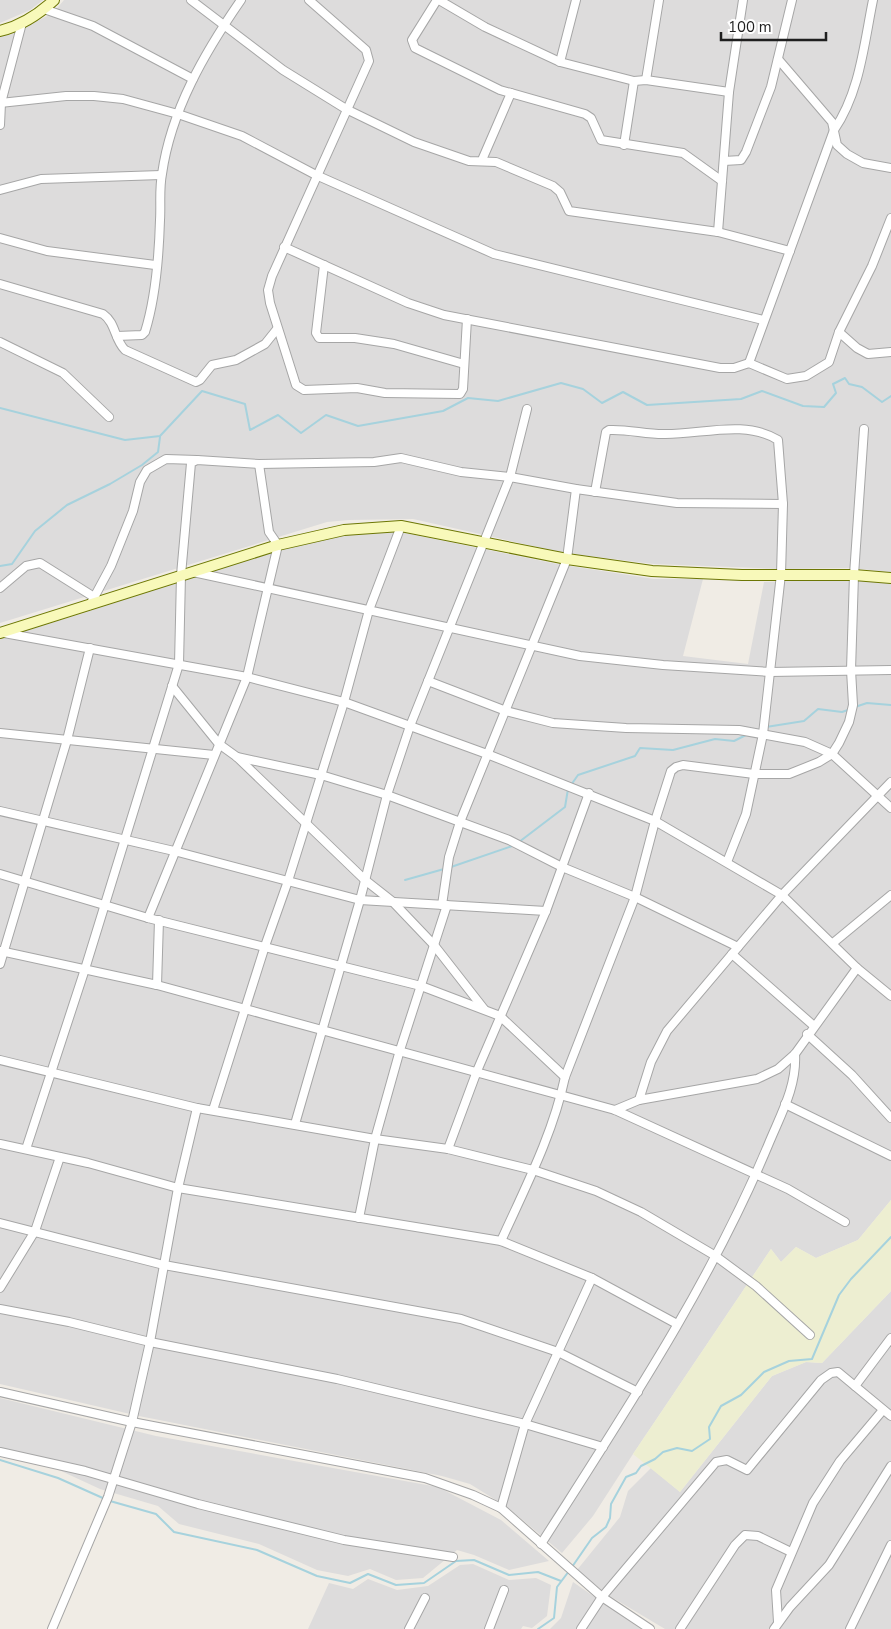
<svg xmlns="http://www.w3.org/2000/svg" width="891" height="1629" viewBox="0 0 891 1629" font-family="'Nunito Sans',sans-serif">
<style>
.residential{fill:#dddcdc}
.farmland{fill:#edeed1}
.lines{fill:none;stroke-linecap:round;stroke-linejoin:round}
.stream{stroke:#a6d2dd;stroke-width:2}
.street-casing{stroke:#a6a6a6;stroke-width:10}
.secondary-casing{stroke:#6d7705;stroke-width:12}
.street{stroke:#fff;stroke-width:8}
.secondary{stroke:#f8f9ba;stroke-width:10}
</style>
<rect width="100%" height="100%" fill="#f0ece5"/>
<g class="residential">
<path d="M 0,0 L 43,0 L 30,10 L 0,23 Z"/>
<path d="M 64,0 L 891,0 L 891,572 L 848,568 L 780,569 L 654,564 L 564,553 L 413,519 L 349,520 L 327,522 L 0,623 L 0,36 L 10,35 L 53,13 Z"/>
<path d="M 395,531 L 557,564 L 654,579 L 703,579 L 683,656 L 748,664 L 764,582 L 851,579 L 891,583 L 891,1200 L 858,1240 L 816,1258 L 796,1247 L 781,1262 L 771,1249 L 633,1454 L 593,1516 L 562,1553 L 507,1507 L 470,1484 L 442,1476 L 139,1416 L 0,1384 L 0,638 L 81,614 L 268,551 L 343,534 Z"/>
<path d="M 891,1291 L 891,1629 L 665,1629 L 608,1595 L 577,1570 L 620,1517 L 628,1491 L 651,1468 L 680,1492 L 772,1376 L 806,1362 L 822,1363 Z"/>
<path d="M 0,1398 L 156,1436 L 438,1487 L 501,1520 L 549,1561 L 509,1570 L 474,1555 L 457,1550 L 423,1578 L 396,1580 L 370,1569 L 348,1576 L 317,1570 L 259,1544 L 179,1524 L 158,1506 L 100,1489 L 46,1464 L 0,1454 Z"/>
<path d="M 473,1564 L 509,1580 L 536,1578 L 551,1585 L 547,1616 L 532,1628 L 523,1626 L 521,1629 L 308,1629 L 329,1583 L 353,1589 L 368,1579 L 397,1590 L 428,1586 L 460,1565 Z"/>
<path d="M 573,1582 L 641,1629 L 550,1629 L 561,1618 Z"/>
</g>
<path class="farmland" d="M 891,1200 L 891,1291 L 822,1363 L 806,1362 L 772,1376 L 680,1492 L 633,1454 L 771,1249 L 781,1262 L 796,1247 L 816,1258 L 858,1240 Z"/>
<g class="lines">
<g class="stream">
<path d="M 0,408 L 125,440 L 160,436 L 202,391 L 245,404 L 250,430 L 278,415 L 301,433 L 326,415 L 358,426 L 443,411 L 468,398 L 498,401 L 561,383 L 583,389 L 602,403 L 623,392 L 647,405 L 741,399 L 762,391 L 803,406 L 824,407 L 836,393 L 833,384 L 845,378 L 849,384 L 862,387 L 882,402 L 891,396"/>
<path d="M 0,566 L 12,564 L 35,531 L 67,505 L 110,484 L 142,465 L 158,452 L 160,437"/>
<path d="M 855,707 L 867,703 L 891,705"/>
<path d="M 766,727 L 804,721 L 818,709 L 842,712 L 848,710"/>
<path d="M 571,785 L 578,775 L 635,756 L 640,748 L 673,750 L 715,739 L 734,741 L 748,734"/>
<path d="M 519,842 L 565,807 L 568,789"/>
<path d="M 451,867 L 515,845"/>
<path d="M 405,880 L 444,869"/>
<path d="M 0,1460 L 58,1478 L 105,1499"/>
<path d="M 110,1501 L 156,1514 L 174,1532 L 257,1550 L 317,1576 L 350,1583 L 368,1574 L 396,1585 L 424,1583 L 456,1561 L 474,1560 L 509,1575 L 538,1572 L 561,1581"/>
<path d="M 572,1567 L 592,1538 L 606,1527 L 610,1518 L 611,1504 L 626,1477 L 636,1473 L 641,1466 L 655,1459 L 663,1452 L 677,1448 L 692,1451 L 710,1439 L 709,1427 L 721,1406 L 741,1395 L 764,1372 L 789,1361 L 812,1359 L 839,1295 L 851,1279 L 891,1237"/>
<path d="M 538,1629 L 554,1618 L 557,1587 L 569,1571"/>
</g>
<defs>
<g id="street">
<path d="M 191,0 L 283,70 L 346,109 L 414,142 L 469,161 L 496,162 L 553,186 L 560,192 L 569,211 L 718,232 L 790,251"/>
<path d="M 309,0 L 366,50 L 369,61 L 272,276 L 268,290 L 270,303 L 296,385 L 304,390 L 357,388 L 385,393 L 460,394 L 463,389 L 467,319"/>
<path d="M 437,0 L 412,40 L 415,48 L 500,90 L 585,114 L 591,118 L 601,140 L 683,153 L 722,181"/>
<path d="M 439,0 L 485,27 L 560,62 L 634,81 L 646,80 L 729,92"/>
<path d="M 44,9 L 93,26 L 193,79"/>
<path d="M 778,59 L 832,122 L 837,145 L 847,154 L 863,163 L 891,168"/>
<path d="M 560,62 L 576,0"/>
<path d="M 646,80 L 659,0"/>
<path d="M 0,103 L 66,96 L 94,96 L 123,99 L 178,114 L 242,136 L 316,175 L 494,254 L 763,320"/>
<path d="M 0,125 L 1,103 L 22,23"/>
<path d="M 624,145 L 634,81"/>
<path d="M 482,160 L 511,93"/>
<path d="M 724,161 L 741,160 L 746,152 L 771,87 L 792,0"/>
<path d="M 0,190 L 41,179 L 161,175"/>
<path d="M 718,232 L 729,92 L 743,0"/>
<path d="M 0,238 L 47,251 L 155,265"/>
<path d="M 284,247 L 408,303 L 444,315 L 720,368 L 734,368 L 749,363 L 787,379 L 806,376 L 829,362 L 839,332 L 872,266 L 891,218"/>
<path d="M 324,265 L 316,333 L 319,338 L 355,338 L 394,344 L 464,364"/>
<path d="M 0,284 L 103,314 C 116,323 114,339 125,350 L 196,382 L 200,380 L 212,365 L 236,360 L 265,344 L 277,329"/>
<path d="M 839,332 L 857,348 L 868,354 L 891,352"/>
<path d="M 117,336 L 142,335 L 145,332 C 155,300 159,254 160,220 C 161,205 159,189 162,174 C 171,110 205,52 241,0"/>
<path d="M 0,342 L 63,373 L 109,417"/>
<path d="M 749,363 L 834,130 C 860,92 864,44 873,0"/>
<path d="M 595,492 L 606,432 L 609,430 C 627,429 645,434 663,434 C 700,435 744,419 778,440 L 783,504 L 781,574 L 763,734 L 746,814 L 727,862"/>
<path d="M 193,572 L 580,656 L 663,665 L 770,672 L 891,670"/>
<path d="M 0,588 L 26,566 L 40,563 L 94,597"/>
<path d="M 90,605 L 111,566 L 133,511 L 140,482 L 147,470 L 166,459 L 197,460"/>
<path d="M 4,633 L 247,677 L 344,702 L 487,754 L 655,821 L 782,895 L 857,968 L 891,996"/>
<path d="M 428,681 L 506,711 L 553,723 L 626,728 L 739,730 L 805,742 L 832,754 L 891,808"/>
<path d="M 172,686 L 219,744 L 237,757 L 365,880 L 393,902 L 434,945 L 484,1009"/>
<path d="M 0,733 L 214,755"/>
<path d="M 237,757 L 321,775 L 387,795 L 509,840 L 562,867 L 635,897 L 738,947"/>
<path d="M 0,811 L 174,851 L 360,900 L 546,911"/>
<path d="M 0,874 L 148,918 L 421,986 L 500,1016 L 565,1077"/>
<path d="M 442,905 L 449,857 L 460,822 L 567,559 L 576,489"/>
<path d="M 148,918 L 247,677 L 278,545 L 269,532 L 259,464"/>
<path d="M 833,943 L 891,895"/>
<path d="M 0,951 L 157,985 L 615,1110 L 788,1189 L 845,1222"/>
<path d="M 732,954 L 814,1026"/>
<path d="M 0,964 L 67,740 L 90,648"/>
<path d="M 157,985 L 159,920"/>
<path d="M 807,1034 L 852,1075 L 891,1118"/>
<path d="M 0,1060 L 197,1108 L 375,1139 L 448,1149 L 533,1170 L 596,1191 L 641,1212 L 714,1255 L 756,1286 L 810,1335"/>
<path d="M 639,1100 L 651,1062 L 667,1031 L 782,895 L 891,782"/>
<path d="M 785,1104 L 891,1156"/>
<path d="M 213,1110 L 265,946 L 288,881 L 344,702 L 369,610 L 401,526"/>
<path d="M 615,1110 L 639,1100 L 757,1079 L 778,1069 L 795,1054 L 857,968"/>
<path d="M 295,1124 L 360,900 L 387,795 L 410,726 L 510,477 L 576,489 L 677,503 L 783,504"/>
<path d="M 0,1144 L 88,1163 L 178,1188 L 501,1241 L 592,1278 L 677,1324"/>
<path d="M 26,1149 L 85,969 L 179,664 L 181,575 L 191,463 L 197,460 L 259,464 L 374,462 L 401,458 L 461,472 L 510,477 L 527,409"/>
<path d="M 448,1149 L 477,1071 L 546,911 L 589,793"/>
<path d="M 359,1218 L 375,1139 L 400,1050 L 447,905"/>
<path d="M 0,1223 L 164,1265 L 461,1319 L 558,1352 L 638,1392"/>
<path d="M 501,1241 C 525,1188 553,1134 565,1077 L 635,897 L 655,821 L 671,771 L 676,767 L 683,765 L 754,774 L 789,774 L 819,762 L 832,754 L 839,743 L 849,722 L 853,705 L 851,670 L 854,575 L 864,429"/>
<path d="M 0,1288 L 35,1231 L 60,1157"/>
<path d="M 0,1309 L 69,1322 L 150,1342 L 337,1379 L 525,1424 L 603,1447"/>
<path d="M 855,1386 L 891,1338"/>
<path d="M 0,1392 L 132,1422 L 425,1478 L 473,1495 L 501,1508 L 602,1597 L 650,1629"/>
<path d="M 0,1452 L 85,1471 L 198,1504 L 344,1540 L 453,1557"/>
<path d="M 501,1508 L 525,1424 L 592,1278"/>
<path d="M 541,1544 C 623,1415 710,1285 769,1143 C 781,1114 797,1086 795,1054"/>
<path d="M 778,1622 L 776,1590 L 813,1503 L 840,1461 L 883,1410"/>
<path d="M 52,1629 L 108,1497 L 132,1422 L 150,1342 L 178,1188 L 197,1108"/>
<path d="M 409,1629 L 425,1598"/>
<path d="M 489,1629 L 504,1590"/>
<path d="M 581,1629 L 602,1597 L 716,1462 L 727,1460 L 747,1470 L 821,1380 L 831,1373 L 838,1372 L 891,1416"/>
<path d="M 680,1629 L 735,1545 L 745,1535 L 758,1536 L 791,1552"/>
<path d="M 774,1629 L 790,1607 L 829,1565 L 891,1466"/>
<path d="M 850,1629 L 891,1545"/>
</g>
<g id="secondary">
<path d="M 0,31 C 20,26 39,14 54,0"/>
<path d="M 0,633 L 278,545 L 344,530 L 401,526 L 567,559 L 652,571 L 742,575 L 854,575 L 891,578"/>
</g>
</defs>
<use href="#street" class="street-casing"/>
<use href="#secondary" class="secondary-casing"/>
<use href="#street" class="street"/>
<use href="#secondary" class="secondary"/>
</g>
<path d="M721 32v8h105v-8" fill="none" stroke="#1f1f1f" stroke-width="2.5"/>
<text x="728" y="32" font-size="15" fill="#1f1f1f" stroke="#ffffff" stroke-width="4" paint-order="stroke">100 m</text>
</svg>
